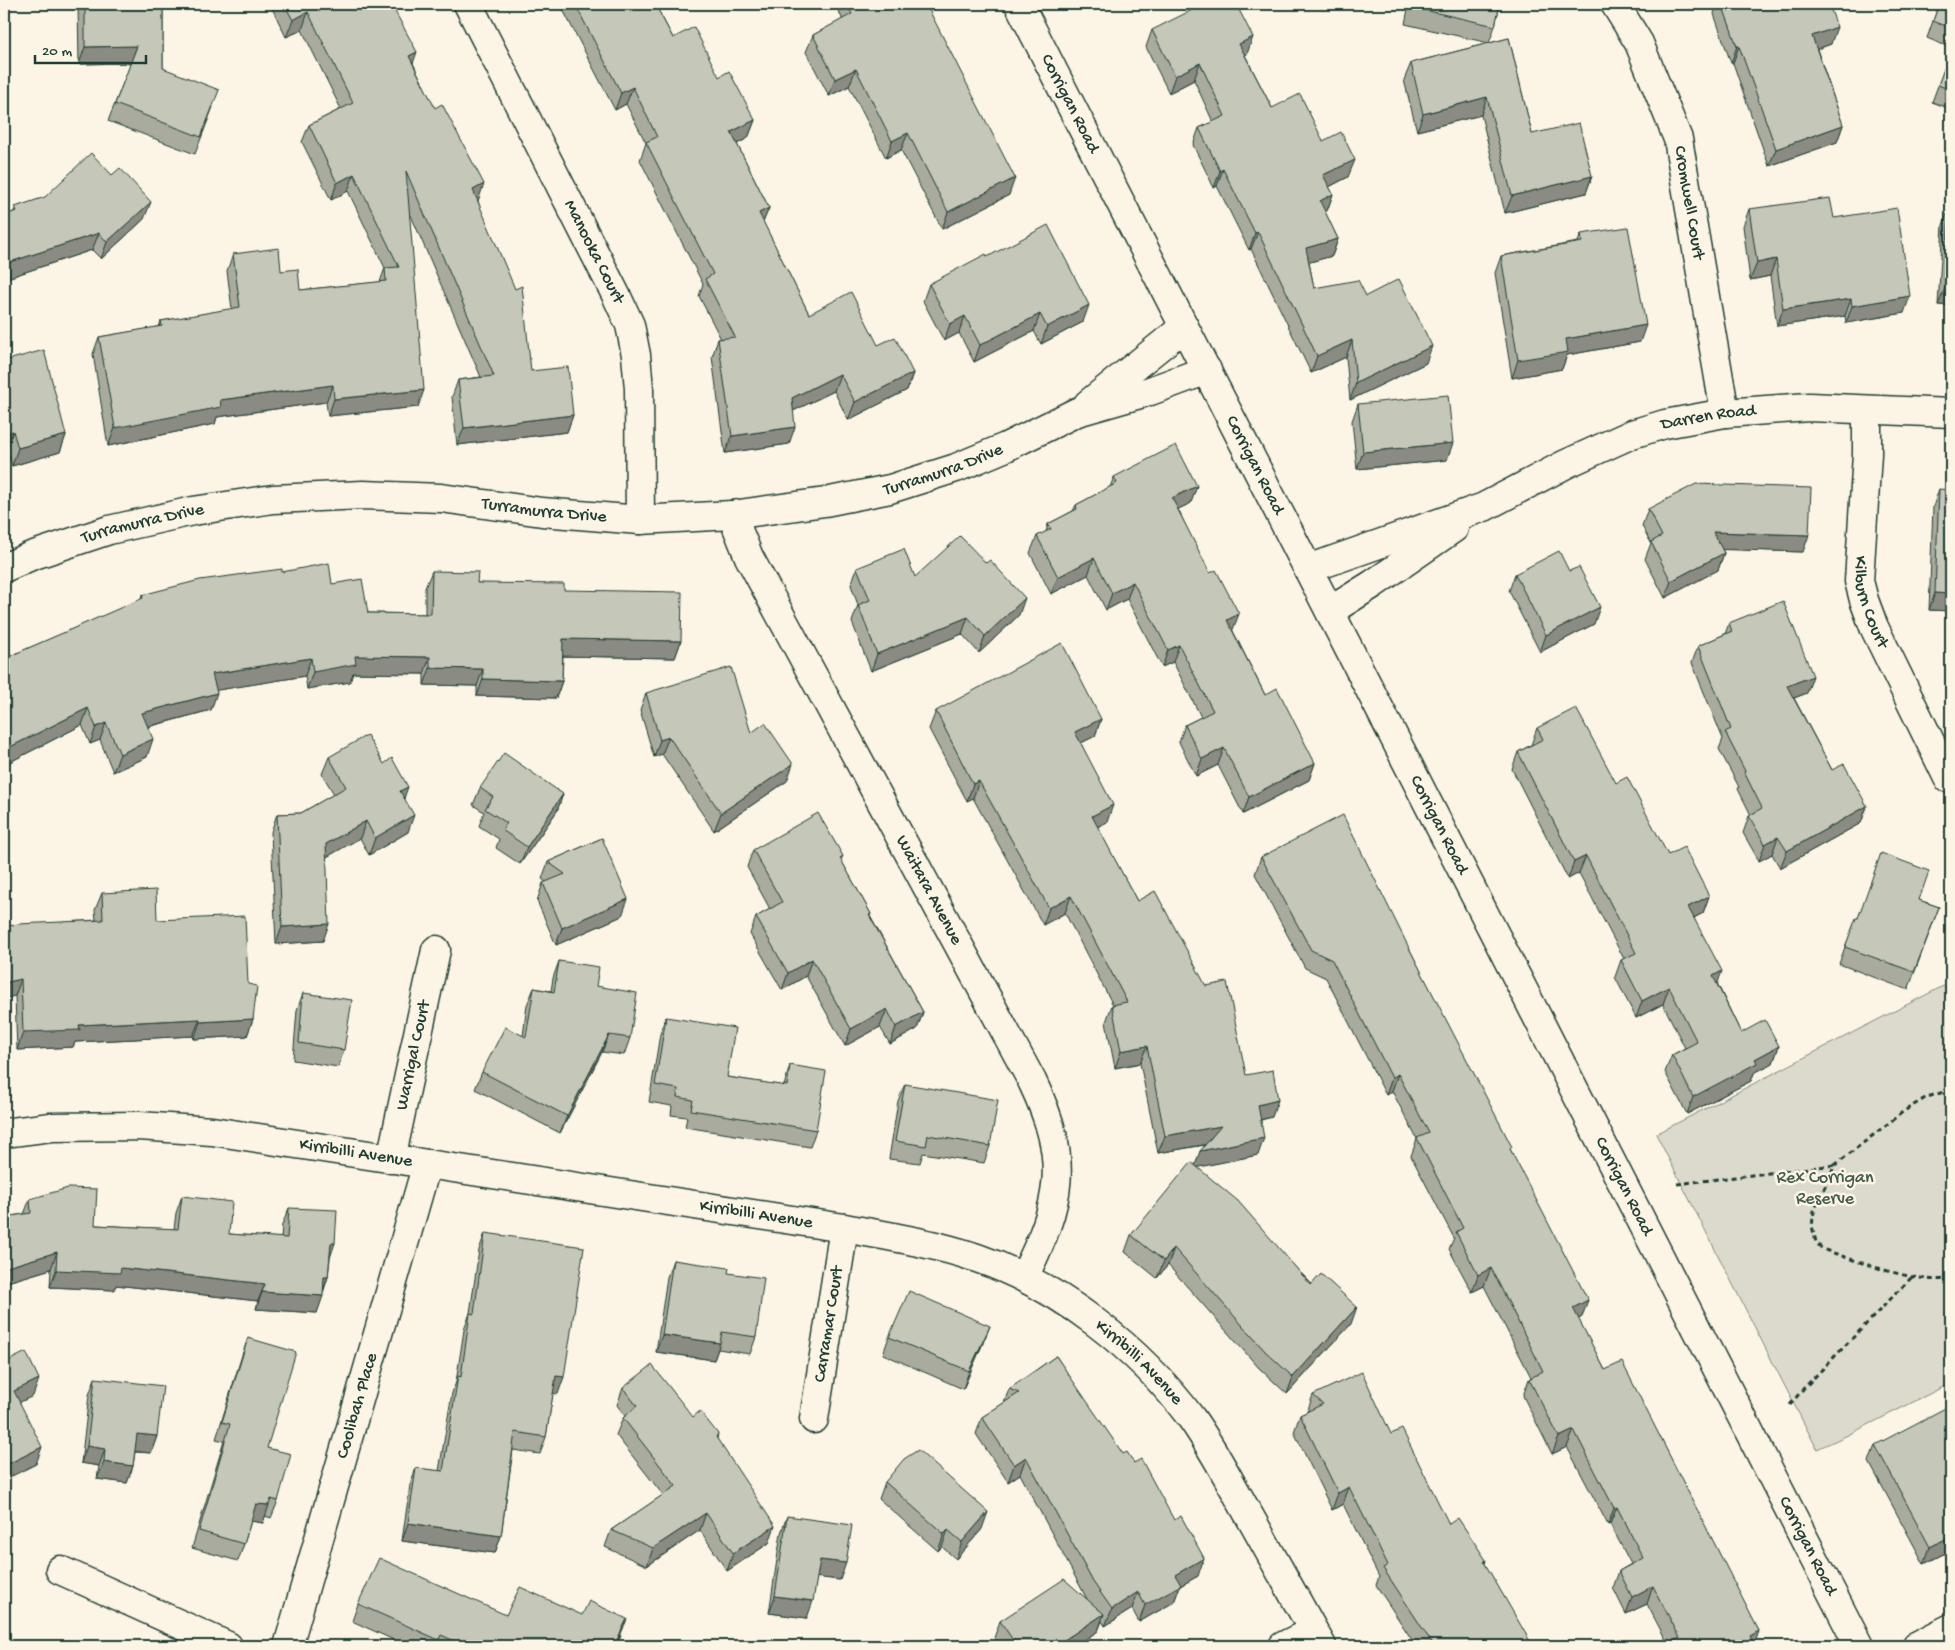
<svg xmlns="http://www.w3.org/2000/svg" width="1955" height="1650" viewBox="0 0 1955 1650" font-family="'Gochi Hand',sans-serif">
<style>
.green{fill:#dcdacc;stroke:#7e8c80}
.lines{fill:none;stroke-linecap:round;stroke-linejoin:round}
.minor-casing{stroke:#1f3d34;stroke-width:31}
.major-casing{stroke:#1f3d34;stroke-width:31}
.path{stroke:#1f3d34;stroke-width:3;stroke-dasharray:5 4;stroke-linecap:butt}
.minor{stroke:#fcf5e5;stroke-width:28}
.major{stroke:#fcf5e5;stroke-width:28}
.wall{fill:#a9ab9f;stroke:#1f3d34}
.shaded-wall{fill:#8a8b82;stroke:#1f3d34}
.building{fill:#c5c7b9;stroke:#1f3d34}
.labels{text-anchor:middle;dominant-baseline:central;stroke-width:5;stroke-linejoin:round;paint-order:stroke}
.street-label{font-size:18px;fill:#1f3d34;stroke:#fcf5e5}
.park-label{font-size:18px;fill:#455c52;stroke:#fcf5e5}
</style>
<rect width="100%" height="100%" fill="#fcf5e5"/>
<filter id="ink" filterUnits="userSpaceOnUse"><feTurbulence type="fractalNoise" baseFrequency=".02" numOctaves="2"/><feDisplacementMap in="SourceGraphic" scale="10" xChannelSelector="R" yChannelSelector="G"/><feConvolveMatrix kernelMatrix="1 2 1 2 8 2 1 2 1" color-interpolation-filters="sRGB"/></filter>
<g filter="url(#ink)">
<path class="green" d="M 1951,982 L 1951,1383 L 1848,1435 L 1817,1449 L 1656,1134 Z"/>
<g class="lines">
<defs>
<g id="minor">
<path id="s1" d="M 468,4 L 617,297 L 630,325 L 636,355 L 639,389 L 640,520"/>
<path id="s2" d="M 1615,4 L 1639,43 L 1678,139 L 1725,413"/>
<path d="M 1088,404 L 1184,327"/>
<path id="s3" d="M 1867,410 L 1867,454 L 1859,581 L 1864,600 L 1874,627 L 1948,778"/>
<path id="s4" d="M 732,515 L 749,557 L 1032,1081 C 1070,1160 1062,1201 1024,1277"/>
<path id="s5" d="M 4,568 L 31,556 L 109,530 L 193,511 L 273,499 L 363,495 L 441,498 L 542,512 L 640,520 L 732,515 L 825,502 L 890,489 L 956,468 L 1006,447 L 1077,412 L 1150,391 L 1207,370"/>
<path id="s6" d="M 1308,569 L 1484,507 L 1566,464 L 1632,434 L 1665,424 L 1725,413 L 1809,407 L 1951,413"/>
<path d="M 1330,611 L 1373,584 L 1454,528"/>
<path id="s7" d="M 4,1133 L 51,1127 L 139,1126 L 212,1131 L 844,1228 C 888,1236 933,1243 977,1258 C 1061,1287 1139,1348 1192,1419 C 1214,1450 1231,1484 1250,1517 C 1274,1560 1298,1603 1322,1646"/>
<path id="s8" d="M 391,1159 L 436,950"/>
<path id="s9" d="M 814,1419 L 844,1228"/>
<path d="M 60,1570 L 228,1646"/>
<path id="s10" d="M 288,1646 L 427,1164"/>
<path d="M 1283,1646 L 1313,1631"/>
<path d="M 1916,1646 L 1951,1628"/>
</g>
<g id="major">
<path id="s11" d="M 1019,4 L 1859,1646"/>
</g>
</defs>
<use href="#minor" class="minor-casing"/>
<use href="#major" class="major-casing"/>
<g class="path">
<path d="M 1951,1090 L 1927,1097 L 1904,1111 L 1835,1165 L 1814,1211 L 1812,1226 L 1816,1242 L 1822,1249 C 1855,1260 1919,1286 1951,1278"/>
<path d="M 1677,1184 L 1835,1165"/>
<path d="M 1790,1405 L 1803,1389 L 1912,1277"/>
</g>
<use href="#minor" class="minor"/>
<use href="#major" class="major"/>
</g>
<g class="wall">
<path d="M 78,4 L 163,4 L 163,68 L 213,107 L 195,154 L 108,121 L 131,63 L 79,64 Z"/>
<path d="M 270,4 L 391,4 L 413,63 L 478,201 L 531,371 L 573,415 L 567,432 L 457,445 L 452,397 L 458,380 L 481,377 L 409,211 L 418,407 L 328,416 L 326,402 L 217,417 L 215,424 L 108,446 L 93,354 L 99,337 L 159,327 L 161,321 L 232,309 L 227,271 L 233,254 L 281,271 L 300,290 L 380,282 L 385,268 L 348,191 L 331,200 L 302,142 L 309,125 L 341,109 L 302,30 L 286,37 Z"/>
<path d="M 560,4 L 655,4 L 673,38 L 719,77 L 755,120 L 748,138 L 737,144 L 769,208 L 763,222 L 809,314 L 878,345 L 913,373 L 907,390 L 848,420 L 834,391 L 793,411 L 789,444 L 725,453 L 712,357 L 718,339 L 721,339 L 699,296 L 703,284 L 640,160 L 646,143 L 626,104 L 615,110 Z"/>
<path d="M 835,4 L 926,4 L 1009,195 L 942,229 L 901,150 L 886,158 L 849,86 L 829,96 L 806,52 L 813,35 L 842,20 L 842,18 Z"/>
<path d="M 1409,4 L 1500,4 L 1495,26 L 1489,43 L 1405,24 Z"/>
<path d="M 1717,4 L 1829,4 L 1831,44 L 1817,49 L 1843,125 L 1837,142 L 1769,166 L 1733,63 L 1731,63 L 1714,14 Z"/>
<path d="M 1939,4 L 1951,4 L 1951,48 L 1927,38 Z"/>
<path d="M 1152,30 L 1247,54 L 1245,55 L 1272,108 L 1323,141 L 1348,177 L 1329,187 L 1333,194 L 1327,211 L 1325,212 L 1338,239 L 1332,256 L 1309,262 L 1314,288 L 1366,296 L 1426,363 L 1350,400 L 1346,357 L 1311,373 L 1251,249 L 1249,250 L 1217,186 L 1214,188 L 1193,145 L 1199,128 L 1213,122 L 1194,80 L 1169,93 L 1146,47 Z"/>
<path d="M 1509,38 L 1532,134 L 1592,176 L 1586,193 L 1505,213 L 1481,115 L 1417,131 L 1404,80 L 1411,63 Z"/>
<path d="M 1951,50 L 1951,109 L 1932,102 Z"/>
<path d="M 15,207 L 144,219 L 101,259 L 92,250 L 4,279 L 4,215 L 14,212 Z"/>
<path d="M 1949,208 L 1951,306 L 1938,305 L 1943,225 Z"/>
<path d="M 1749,209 L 1834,218 L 1904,313 L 1846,323 L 1845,316 L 1777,326 L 1770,276 L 1750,280 L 1743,226 Z"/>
<path d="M 1581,234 L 1640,342 L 1567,355 L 1562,369 L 1512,378 L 1495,273 L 1501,256 L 1578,242 Z"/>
<path d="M 987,257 L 1083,322 L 1041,344 L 1034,331 L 974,362 L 959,333 L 944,341 L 923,301 L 929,284 Z"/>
<path d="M 4,361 L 66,435 L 60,452 L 12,466 L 7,448 Z"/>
<path d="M 1358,404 L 1447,460 L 1357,469 L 1352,421 Z"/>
<path d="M 1114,477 L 1191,503 L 1178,509 L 1233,631 L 1265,695 L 1315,763 L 1309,780 L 1243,814 L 1218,765 L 1196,776 L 1179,742 L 1185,725 L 1201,717 L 1173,662 L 1162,667 L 1127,599 L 1106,610 L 1088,575 L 1051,594 L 1030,553 L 1037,536 L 1046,532 L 1048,524 L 1073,511 L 1076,505 L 1110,487 Z"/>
<path d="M 1939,489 L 1951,611 L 1929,610 L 1933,507 Z"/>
<path d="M 1648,509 L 1803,552 L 1722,549 L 1724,553 L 1718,570 L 1665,598 L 1645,559 L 1651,543 L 1642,526 Z"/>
<path d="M 857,568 L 915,577 L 1019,615 L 979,653 L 962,634 L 871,671 L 852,622 L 858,605 L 851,585 Z"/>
<path d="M 432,571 L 477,583 L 564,590 L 681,641 L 675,658 L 563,656 L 562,681 L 556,698 L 477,696 L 477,686 L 424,685 L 424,674 L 353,673 L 350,682 L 307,689 L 305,676 L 216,690 L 211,710 L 148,727 L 147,757 L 113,772 L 100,740 L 90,744 L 82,725 L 4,765 L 4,649 L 10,656 L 141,600 L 142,595 L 282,572 L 332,584 L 368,613 L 425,614 L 425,588 Z"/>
<path d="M 1569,571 L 1594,624 L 1540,652 L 1509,591 L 1515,574 Z"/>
<path d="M 1729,623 L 1807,693 L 1794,698 L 1832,770 L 1867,806 L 1861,823 L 1780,868 L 1772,854 L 1759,861 L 1743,833 L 1749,816 L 1751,815 L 1738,789 L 1739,787 L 1719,749 L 1723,739 L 1692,663 L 1698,646 L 1725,634 Z"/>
<path d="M 646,693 L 751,733 L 787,781 L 714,831 L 662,754 L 654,757 L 640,710 Z"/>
<path d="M 936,711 L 1101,719 L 1095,736 L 1081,743 L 1107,822 L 1097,827 L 1137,901 L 1272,1117 L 1261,1120 L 1258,1155 L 1197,1167 L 1351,1324 L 1287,1394 L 1259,1368 L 1168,1265 L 1157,1278 L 1125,1252 L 1131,1235 L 1195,1166 L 1205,1145 L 1158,1153 L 1140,1063 L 1115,1068 L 1106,1022 L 1112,1005 L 1113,1005 L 1065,913 L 1043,925 L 973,798 L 967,801 L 929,729 Z"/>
<path d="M 1537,728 L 1616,783 L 1668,855 L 1709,896 L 1703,913 L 1694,918 L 1718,985 L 1741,1033 L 1779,1046 L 1773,1063 L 1754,1073 L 1751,1081 L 1687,1114 L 1665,1072 L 1672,1055 L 1685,1048 L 1663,1004 L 1636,1018 L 1615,977 L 1621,960 L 1624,959 L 1579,873 L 1568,879 L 1512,769 L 1518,752 L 1531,745 Z"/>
<path d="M 329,757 L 404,798 L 408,832 L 369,855 L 360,838 L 326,857 L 323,941 L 276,944 L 271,832 L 277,814 L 301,813 L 334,794 L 322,774 Z"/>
<path d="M 480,788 L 563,794 L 557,811 L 520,864 L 496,848 L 499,839 L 479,826 L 484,812 L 473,805 Z"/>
<path d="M 602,838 L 622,916 L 556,945 L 537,901 L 543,883 L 546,882 L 542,879 L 548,862 Z"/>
<path d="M 753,850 L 843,856 L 841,860 L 871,914 L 870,916 L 923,1012 L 917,1029 L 890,1044 L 880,1027 L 845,1046 L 806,976 L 782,990 L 750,934 L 756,917 L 770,909 L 747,867 Z"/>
<path d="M 1261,857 L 1409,948 L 1511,1151 L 1582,1317 L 1578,1319 L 1605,1370 L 1759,1631 L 1668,1644 L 1647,1604 L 1626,1614 L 1613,1588 L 1619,1571 L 1631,1564 L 1610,1524 L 1608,1525 L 1567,1447 L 1552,1454 L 1523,1396 L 1529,1379 L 1531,1377 L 1484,1286 L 1472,1292 L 1449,1249 L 1454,1238 L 1411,1156 L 1417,1139 L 1392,1091 L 1386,1095 L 1326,978 L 1305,968 L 1255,874 Z"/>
<path d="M 102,893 L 157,920 L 248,984 L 253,1019 L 247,1036 L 194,1039 L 193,1036 L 75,1042 L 73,1047 L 17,1050 L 15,996 L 4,927 L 96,920 L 95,910 Z"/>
<path d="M 1919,900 L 1939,907 L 1908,990 L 1839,964 L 1845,947 L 1857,918 Z"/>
<path d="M 559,961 L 596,986 L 630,1038 L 624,1055 L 602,1052 L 560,1133 L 475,1089 L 482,1072 L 523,1036 L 527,1005 L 534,988 L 551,991 L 553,978 Z"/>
<path d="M 303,993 L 344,1050 L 338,1067 L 293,1060 L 297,1010 Z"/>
<path d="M 666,1017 L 727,1077 L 784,1086 L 790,1065 L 816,1130 L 810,1147 L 685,1127 L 687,1117 L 671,1115 L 672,1106 L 649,1102 L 660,1034 Z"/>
<path d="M 905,1084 L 990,1146 L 984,1163 L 923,1153 L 920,1163 L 889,1159 L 898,1101 Z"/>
<path d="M 182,1196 L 229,1234 L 281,1238 L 282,1225 L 289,1208 L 330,1259 L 328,1277 L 317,1313 L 256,1309 L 258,1301 L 116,1285 L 114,1290 L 50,1287 L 51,1269 L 4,1283 L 4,1207 L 11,1216 L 24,1214 L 30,1199 L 95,1225 L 174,1229 L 176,1213 Z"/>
<path d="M 485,1233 L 558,1394 L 553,1393 L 546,1437 L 540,1454 L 513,1450 L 501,1536 L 495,1553 L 402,1541 L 410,1485 L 416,1468 L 439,1471 L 452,1393 L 456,1382 L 464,1330 L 470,1313 L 479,1250 Z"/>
<path d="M 673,1260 L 728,1273 L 756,1337 L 750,1354 L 718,1349 L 714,1360 L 656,1352 L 667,1277 Z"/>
<path d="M 889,1337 L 983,1343 L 963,1389 L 883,1354 Z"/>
<path d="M 248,1338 L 267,1448 L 278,1501 L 271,1518 L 265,1516 L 263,1523 L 251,1521 L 244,1544 L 238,1561 L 192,1548 L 224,1441 L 216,1439 L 242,1355 Z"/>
<path d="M 1056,1356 L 1198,1576 L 1180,1586 L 1174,1602 L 1139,1622 L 1132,1609 L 1105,1626 L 1102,1621 L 1098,1631 L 1075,1646 L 1000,1646 L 994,1638 L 1000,1621 L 1087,1599 L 1020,1474 L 1008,1482 L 976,1434 L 982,1417 L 1004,1403 L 1009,1389 Z"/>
<path d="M 95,1378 L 157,1436 L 151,1453 L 135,1452 L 133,1466 L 127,1483 L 97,1479 L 99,1466 L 81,1463 L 89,1395 Z"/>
<path d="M 623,1388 L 693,1417 L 718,1434 L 717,1439 L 769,1543 L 727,1571 L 700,1530 L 647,1566 L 605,1547 L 611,1530 L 663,1495 L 616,1435 L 623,1418 L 625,1416 L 617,1405 Z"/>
<path d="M 1313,1395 L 1391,1434 L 1449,1524 L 1486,1560 L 1485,1564 L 1530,1646 L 1416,1646 L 1376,1585 L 1379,1577 L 1343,1504 L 1332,1510 L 1294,1432 L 1300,1415 L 1307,1412 Z"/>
<path d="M 1875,1445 L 1951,1550 L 1924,1564 L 1869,1462 Z"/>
<path d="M 885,1482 L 982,1529 L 956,1559 L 942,1547 L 938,1551 L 879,1499 Z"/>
<path d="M 787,1516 L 840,1580 L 817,1577 L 807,1618 L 769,1613 L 781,1533 Z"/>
<path d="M 358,1604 L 506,1615 L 621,1636 L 616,1646 L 407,1646 L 352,1621 Z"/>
</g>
<g class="shaded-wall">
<path d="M 308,12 L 302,30 L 286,37 L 293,20 Z"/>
<path d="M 1837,27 L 1831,44 L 1806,53 L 1812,36 Z"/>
<path d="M 1253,37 L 1247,54 L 1233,61 L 1239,44 Z"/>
<path d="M 137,46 L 131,63 L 79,64 L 85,47 Z"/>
<path d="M 1737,46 L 1739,46 L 1733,63 L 1731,63 Z"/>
<path d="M 417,52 L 411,69 L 409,56 Z"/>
<path d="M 1200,63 L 1194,80 L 1169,93 L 1175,76 Z"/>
<path d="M 856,69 L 849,86 L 829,96 L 835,79 Z"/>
<path d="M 633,87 L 626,104 L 615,110 L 621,93 Z"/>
<path d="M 1487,97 L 1481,115 L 1417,131 L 1423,114 Z"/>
<path d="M 755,120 L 748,138 L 725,150 L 731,132 Z"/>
<path d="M 1843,125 L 1837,142 L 1769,166 L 1776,149 Z"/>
<path d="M 908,133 L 901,150 L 886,158 L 892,141 Z"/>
<path d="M 1355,160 L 1348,177 L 1317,193 L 1323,175 Z"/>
<path d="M 1223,169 L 1217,186 L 1214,188 L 1220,171 Z"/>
<path d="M 354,174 L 348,191 L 331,200 L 337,183 Z"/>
<path d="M 1592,176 L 1586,193 L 1505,213 L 1512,196 Z"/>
<path d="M 1015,178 L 1009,195 L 942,229 L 948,212 Z"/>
<path d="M 484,184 L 478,201 L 467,207 L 473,190 Z"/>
<path d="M 1333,194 L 1327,211 L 1314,218 L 1320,201 Z"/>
<path d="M 151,202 L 144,219 L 101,259 L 107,242 Z"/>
<path d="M 769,208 L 762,225 L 759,213 Z"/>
<path d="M 1258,232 L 1251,249 L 1249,250 L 1255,233 Z"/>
<path d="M 99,233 L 92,250 L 4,279 L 4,264 Z"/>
<path d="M 1338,239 L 1332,256 L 1300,265 L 1306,248 Z"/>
<path d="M 1776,259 L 1770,276 L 1750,280 L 1757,263 Z"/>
<path d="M 1945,288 L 1951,288 L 1951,306 L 1938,305 Z"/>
<path d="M 1910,296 L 1904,313 L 1846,323 L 1852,306 Z"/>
<path d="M 1851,299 L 1845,316 L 1777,326 L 1783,309 Z"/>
<path d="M 1089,305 L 1083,322 L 1041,344 L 1047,327 Z"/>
<path d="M 1040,314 L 1034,331 L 974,362 L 980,345 Z"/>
<path d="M 965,316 L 959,333 L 944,341 L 950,324 Z"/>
<path d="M 1646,325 L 1640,342 L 1567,355 L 1562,369 L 1512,378 L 1518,360 L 1566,339 Z"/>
<path d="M 1352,340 L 1346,357 L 1311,373 L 1317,356 Z"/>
<path d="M 1432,346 L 1426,363 L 1350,400 L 1356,383 Z"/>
<path d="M 913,373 L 907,390 L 848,420 L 855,402 Z"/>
<path d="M 840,374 L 834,391 L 785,415 L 792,398 Z"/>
<path d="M 333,385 L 326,402 L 217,417 L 215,424 L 108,446 L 115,428 L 220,400 Z"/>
<path d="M 424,390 L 418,407 L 328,416 L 334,399 Z"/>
<path d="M 573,415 L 567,432 L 457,445 L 464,428 Z"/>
<path d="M 795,427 L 789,444 L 725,453 L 732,436 Z"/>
<path d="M 13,431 L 7,448 L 4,449 L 4,434 Z"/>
<path d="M 66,435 L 60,452 L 12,466 L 18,448 Z"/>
<path d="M 1453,443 L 1447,460 L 1357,469 L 1363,452 Z"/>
<path d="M 1197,486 L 1191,503 L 1166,515 L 1172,498 Z"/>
<path d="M 1713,532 L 1809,535 L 1803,552 L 1706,549 Z"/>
<path d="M 1724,553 L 1718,570 L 1665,598 L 1671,581 Z"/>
<path d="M 1094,558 L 1088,575 L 1051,594 L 1058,577 Z"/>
<path d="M 1133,582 L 1127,599 L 1106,610 L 1112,593 Z"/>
<path d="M 1935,593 L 1951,594 L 1951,611 L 1929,610 Z"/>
<path d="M 1025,598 L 1019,615 L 979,653 L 985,636 Z"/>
<path d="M 1600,607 L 1594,624 L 1540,652 L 1546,635 Z"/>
<path d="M 1239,614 L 1232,632 L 1227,620 Z"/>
<path d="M 968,617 L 962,634 L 871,671 L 877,654 Z"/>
<path d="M 563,639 L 681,641 L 675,658 L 557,656 Z"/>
<path d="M 1179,645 L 1173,662 L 1162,667 L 1168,650 Z"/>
<path d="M 355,656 L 430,657 L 424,674 L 353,673 L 350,682 L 307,689 L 313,672 Z"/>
<path d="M 311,658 L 305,676 L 206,692 L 212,674 Z"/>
<path d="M 430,668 L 483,669 L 477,686 L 424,685 Z"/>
<path d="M 1813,676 L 1807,693 L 1781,703 L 1787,686 Z"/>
<path d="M 483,679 L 562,681 L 556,698 L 477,696 Z"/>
<path d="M 217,693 L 211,710 L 135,730 L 142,713 Z"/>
<path d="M 88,708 L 82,725 L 4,765 L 4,750 Z"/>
<path d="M 1101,719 L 1095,736 L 1069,749 L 1075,732 Z"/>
<path d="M 106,723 L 100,740 L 90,744 L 96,727 Z"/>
<path d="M 669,737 L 662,754 L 654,757 L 660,740 Z"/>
<path d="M 153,739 L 147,757 L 113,772 L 120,754 Z"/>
<path d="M 1224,748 L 1218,765 L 1196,776 L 1202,759 Z"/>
<path d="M 1315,763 L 1309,780 L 1243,814 L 1249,797 Z"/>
<path d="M 793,764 L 787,781 L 714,831 L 721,813 Z"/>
<path d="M 979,781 L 973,798 L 967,801 L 973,784 Z"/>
<path d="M 408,787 L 402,804 L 400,791 Z"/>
<path d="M 563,794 L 557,811 L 520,864 L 527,847 Z"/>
<path d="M 1113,805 L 1107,822 L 1085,833 L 1092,816 Z"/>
<path d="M 1867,806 L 1861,823 L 1780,868 L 1787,851 Z"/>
<path d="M 414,815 L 408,832 L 369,855 L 375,838 Z"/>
<path d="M 366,821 L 360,838 L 320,861 L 326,844 Z"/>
<path d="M 1778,837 L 1772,854 L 1759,861 L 1765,844 Z"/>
<path d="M 1586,856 L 1579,873 L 1568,879 L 1574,862 Z"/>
<path d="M 1071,896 L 1065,913 L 1043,925 L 1049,908 Z"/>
<path d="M 1709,896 L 1703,913 L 1682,924 L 1688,907 Z"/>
<path d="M 628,899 L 622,916 L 556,945 L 562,928 Z"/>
<path d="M 329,924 L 323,941 L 276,944 L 282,927 Z"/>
<path d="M 812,959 L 806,976 L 782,990 L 788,973 Z"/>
<path d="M 1722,971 L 1716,988 L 1713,976 Z"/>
<path d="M 21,979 L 15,996 L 4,999 L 4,983 Z"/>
<path d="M 1669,987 L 1663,1004 L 1636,1018 L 1642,1001 Z"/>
<path d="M 887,1009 L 880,1027 L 845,1046 L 851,1029 Z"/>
<path d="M 923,1012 L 917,1029 L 890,1044 L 896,1027 Z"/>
<path d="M 200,1019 L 193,1036 L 75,1042 L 73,1047 L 17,1050 L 23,1032 L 79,1025 Z"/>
<path d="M 253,1019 L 247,1036 L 194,1039 L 200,1022 Z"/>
<path d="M 609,1035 L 602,1052 L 560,1133 L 567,1116 Z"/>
<path d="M 1147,1046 L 1140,1063 L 1115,1068 L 1121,1051 Z"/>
<path d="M 1779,1046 L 1773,1063 L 1754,1073 L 1751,1081 L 1687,1114 L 1693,1097 L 1755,1059 Z"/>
<path d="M 1398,1074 L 1392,1091 L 1386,1095 L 1392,1078 Z"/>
<path d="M 1278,1100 L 1272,1117 L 1251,1122 L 1258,1105 Z"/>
<path d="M 1221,1126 L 1214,1143 L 1158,1153 L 1165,1136 Z"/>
<path d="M 1264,1138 L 1258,1155 L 1194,1168 L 1200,1151 Z"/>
<path d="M 331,1243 L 335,1243 L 329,1261 Z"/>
<path d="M 1174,1248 L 1168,1265 L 1157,1278 L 1164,1261 Z"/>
<path d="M 57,1252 L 51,1269 L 4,1283 L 4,1268 Z"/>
<path d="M 121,1268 L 265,1284 L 258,1301 L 116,1285 L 114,1290 L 50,1287 L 56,1270 Z"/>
<path d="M 1491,1268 L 1484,1286 L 1472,1292 L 1478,1275 Z"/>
<path d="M 324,1277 L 328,1277 L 322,1294 Z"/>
<path d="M 262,1292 L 323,1296 L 317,1313 L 256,1309 Z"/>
<path d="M 1588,1300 L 1582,1317 L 1566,1325 L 1573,1308 Z"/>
<path d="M 1357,1307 L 1351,1324 L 1287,1394 L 1293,1377 Z"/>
<path d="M 990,1326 L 983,1343 L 963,1389 L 969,1371 Z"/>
<path d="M 662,1335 L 720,1343 L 714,1360 L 656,1352 Z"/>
<path d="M 556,1376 L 564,1377 L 558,1394 L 550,1393 Z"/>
<path d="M 39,1379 L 33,1396 L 8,1408 L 14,1391 Z"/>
<path d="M 1574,1430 L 1567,1447 L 1552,1454 L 1559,1437 Z"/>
<path d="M 137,1434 L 157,1436 L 151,1453 L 131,1451 Z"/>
<path d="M 87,1446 L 105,1449 L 99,1466 L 81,1463 Z"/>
<path d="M 42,1447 L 36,1464 L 4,1480 L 4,1466 Z"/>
<path d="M 1026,1457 L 1020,1474 L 1008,1482 L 1014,1465 Z"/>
<path d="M 104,1462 L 133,1466 L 127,1483 L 97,1479 Z"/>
<path d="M 1349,1487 L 1343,1504 L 1332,1510 L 1338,1493 Z"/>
<path d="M 256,1504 L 269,1505 L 263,1523 L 250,1521 Z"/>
<path d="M 1617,1507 L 1610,1524 L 1608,1525 L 1614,1508 Z"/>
<path d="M 988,1512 L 982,1529 L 956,1559 L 962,1542 Z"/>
<path d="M 706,1513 L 700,1530 L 647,1566 L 653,1548 Z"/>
<path d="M 408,1523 L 501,1536 L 495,1553 L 402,1541 Z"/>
<path d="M 775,1526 L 769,1543 L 727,1571 L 733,1553 Z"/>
<path d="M 948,1530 L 942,1547 L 938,1551 L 944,1534 Z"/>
<path d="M 1951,1536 L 1951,1550 L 1924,1564 L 1930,1547 Z"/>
<path d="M 1204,1558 L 1198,1576 L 1180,1586 L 1174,1602 L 1139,1622 L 1145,1605 L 1175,1575 Z"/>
<path d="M 820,1560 L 846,1563 L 840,1580 L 813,1577 Z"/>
<path d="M 1653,1586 L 1647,1604 L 1626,1614 L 1632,1597 Z"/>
<path d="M 1138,1592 L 1132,1609 L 1105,1626 L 1112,1609 Z"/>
<path d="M 775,1596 L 813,1601 L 807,1618 L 769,1613 Z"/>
<path d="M 1104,1614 L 1098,1631 L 1075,1646 L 1055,1646 Z"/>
<path d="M 627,1619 L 616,1646 L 614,1646 Z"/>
<path d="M 1759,1631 L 1754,1646 L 1750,1636 Z"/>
</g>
<g class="building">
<path d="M 85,4 L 163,4 L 163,68 L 219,90 L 201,137 L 115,104 L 137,46 L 85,47 Z"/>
<path d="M 284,4 L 391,4 L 417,52 L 409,56 L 435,108 L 442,104 L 484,184 L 473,190 L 515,289 L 522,286 L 531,371 L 568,367 L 573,415 L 464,428 L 458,380 L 494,376 L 406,171 L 424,390 L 334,399 L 333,385 L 220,400 L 221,407 L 115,428 L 99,337 L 162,326 L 161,321 L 240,307 L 233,254 L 279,248 L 281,271 L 298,269 L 300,290 L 386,281 L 385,268 L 399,267 L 354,174 L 337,183 L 309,125 L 353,103 L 308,12 L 293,20 Z"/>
<path d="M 575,4 L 655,4 L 673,38 L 694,27 L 719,77 L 729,71 L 755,120 L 731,132 L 769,208 L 759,213 L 809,314 L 851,292 L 878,345 L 895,337 L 913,373 L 855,402 L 840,374 L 792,398 L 795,427 L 732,436 L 718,339 L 735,337 L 705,279 L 713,274 L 646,142 L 657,137 L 633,87 L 621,93 Z"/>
<path d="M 850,4 L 926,4 L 1015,178 L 948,212 L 908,133 L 892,141 L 856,69 L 835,79 L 813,35 L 852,14 L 847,5 Z"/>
<path d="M 1204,4 L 1236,4 L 1253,37 L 1239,44 L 1272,108 L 1300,94 L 1323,141 L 1341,132 L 1355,160 L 1323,175 L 1333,194 L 1320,201 L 1338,239 L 1306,248 L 1314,288 L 1358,280 L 1366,296 L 1399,279 L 1432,346 L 1356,383 L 1352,340 L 1317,356 L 1258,232 L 1255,233 L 1223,169 L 1220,171 L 1199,128 L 1225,116 L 1200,63 L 1175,76 L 1152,30 Z"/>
<path d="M 1412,4 L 1500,4 L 1495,26 L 1411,7 Z"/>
<path d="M 1722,4 L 1829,4 L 1837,27 L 1812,36 L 1843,125 L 1776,149 L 1739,46 L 1737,46 Z"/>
<path d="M 1939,4 L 1951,4 L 1951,28 L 1933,21 Z"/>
<path d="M 1509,38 L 1532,134 L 1579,123 L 1592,176 L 1512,196 L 1487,97 L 1423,114 L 1411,63 Z"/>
<path d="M 1951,50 L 1951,90 L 1938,85 Z"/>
<path d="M 91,153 L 112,175 L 120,168 L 151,202 L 107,242 L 99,233 L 4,264 L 4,215 L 17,211 L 15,207 L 45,197 Z"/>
<path d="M 1830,198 L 1834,218 L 1897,208 L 1910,296 L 1852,306 L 1851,299 L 1783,309 L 1776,259 L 1757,263 L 1749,209 Z"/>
<path d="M 1949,208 L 1951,208 L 1951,288 L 1945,288 Z"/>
<path d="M 1048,225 L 1089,305 L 1047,327 L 1040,314 L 980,345 L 965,316 L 950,324 L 929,284 L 986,254 L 987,257 Z"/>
<path d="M 1628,227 L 1646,325 L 1566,339 L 1568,352 L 1518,360 L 1501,256 L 1582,242 L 1581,234 Z"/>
<path d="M 44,350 L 66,435 L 18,448 L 13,431 L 4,434 L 4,361 Z"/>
<path d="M 1448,395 L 1453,443 L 1363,452 L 1358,404 Z"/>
<path d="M 1176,445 L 1197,486 L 1172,498 L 1210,573 L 1216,570 L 1239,614 L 1227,620 L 1265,695 L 1277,688 L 1315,763 L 1249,797 L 1224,748 L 1202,759 L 1185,725 L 1213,711 L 1179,645 L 1168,650 L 1133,582 L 1112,593 L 1094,558 L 1058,577 L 1037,536 L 1051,529 L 1048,524 L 1077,509 L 1076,505 L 1117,483 L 1114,477 Z"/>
<path d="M 1696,484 L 1811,488 L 1809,535 L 1713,532 L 1724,553 L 1671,581 L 1651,542 L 1662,536 L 1648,509 Z"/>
<path d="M 1939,489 L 1951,490 L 1951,594 L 1935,593 Z"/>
<path d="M 960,536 L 986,563 L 990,560 L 1025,598 L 985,636 L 968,617 L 877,654 L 858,605 L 870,600 L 857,568 L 904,549 L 915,577 Z"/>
<path d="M 1559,551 L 1569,571 L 1579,567 L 1600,607 L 1546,635 L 1515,574 Z"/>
<path d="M 329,563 L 332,584 L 362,579 L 368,613 L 431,614 L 432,571 L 478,572 L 477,583 L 564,584 L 564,590 L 682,592 L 681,641 L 563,639 L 562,681 L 483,679 L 483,669 L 430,668 L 430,657 L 355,656 L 356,664 L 313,672 L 311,658 L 212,674 L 217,693 L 142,713 L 153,739 L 120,754 L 106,723 L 96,727 L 88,708 L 4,750 L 4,649 L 5,648 L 10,656 L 143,598 L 142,595 L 200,580 L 282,569 L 282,572 Z"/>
<path d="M 1783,601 L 1813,676 L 1787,686 L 1832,770 L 1844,764 L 1867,806 L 1787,851 L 1778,837 L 1765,844 L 1749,816 L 1762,808 L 1744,772 L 1745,771 L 1725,732 L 1731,729 L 1698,646 L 1732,631 L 1729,623 Z"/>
<path d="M 1062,643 L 1101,719 L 1075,732 L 1113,805 L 1092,816 L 1137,901 L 1155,891 L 1206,986 L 1227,982 L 1246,1075 L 1273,1070 L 1278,1100 L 1258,1105 L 1264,1138 L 1200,1151 L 1221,1126 L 1165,1136 L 1147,1046 L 1121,1051 L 1112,1005 L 1127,1002 L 1071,896 L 1049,908 L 979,781 L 973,784 L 936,711 Z"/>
<path d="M 731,667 L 751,733 L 765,723 L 793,764 L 721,813 L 669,737 L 660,740 L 646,693 Z"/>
<path d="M 1576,708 L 1616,783 L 1627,777 L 1668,855 L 1684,847 L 1709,896 L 1688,907 L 1722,971 L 1713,976 L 1741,1033 L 1765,1020 L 1779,1046 L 1755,1059 L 1757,1063 L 1693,1097 L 1672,1055 L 1697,1042 L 1669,987 L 1642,1001 L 1621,960 L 1636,953 L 1586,856 L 1574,862 L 1518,752 L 1543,739 L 1537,728 Z"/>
<path d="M 367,735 L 384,764 L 392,758 L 408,787 L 400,791 L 414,815 L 375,838 L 366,821 L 326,844 L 329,924 L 282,927 L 277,814 L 301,813 L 346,787 L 329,757 Z"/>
<path d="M 504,753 L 563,794 L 527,847 L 502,830 L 507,823 L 485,809 L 493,797 L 480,788 Z"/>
<path d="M 818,813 L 843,856 L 840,858 L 871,914 L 869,915 L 923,1012 L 896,1027 L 887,1009 L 851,1029 L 812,959 L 788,973 L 756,917 L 782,902 L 753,850 Z"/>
<path d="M 1343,815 L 1409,948 L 1512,1147 L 1510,1149 L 1588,1300 L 1573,1308 L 1605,1370 L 1622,1362 L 1759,1631 L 1750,1636 L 1755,1646 L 1663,1646 L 1680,1638 L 1653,1586 L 1632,1597 L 1619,1571 L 1643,1558 L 1617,1507 L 1614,1508 L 1574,1430 L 1559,1437 L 1529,1379 L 1543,1371 L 1491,1268 L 1478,1275 L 1456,1232 L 1463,1228 L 1417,1138 L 1429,1133 L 1398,1074 L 1392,1078 L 1332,960 L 1311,950 L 1261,857 Z"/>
<path d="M 602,838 L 628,899 L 562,928 L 543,883 L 565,874 L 548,862 Z"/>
<path d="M 1881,853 L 1929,871 L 1919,900 L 1939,907 L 1914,972 L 1845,947 L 1856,918 L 1858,918 Z"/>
<path d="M 156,890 L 157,920 L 245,916 L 248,984 L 257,986 L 253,1019 L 200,1022 L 200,1019 L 79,1025 L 80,1030 L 23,1032 L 21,979 L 4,983 L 4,927 L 18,924 L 103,920 L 102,893 Z"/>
<path d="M 559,961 L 599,967 L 596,986 L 637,993 L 630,1038 L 609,1035 L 567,1116 L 482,1072 L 505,1027 L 526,1037 L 534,988 L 554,992 Z"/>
<path d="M 303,993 L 352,1000 L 344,1050 L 299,1043 Z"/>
<path d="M 666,1017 L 735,1028 L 727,1077 L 787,1086 L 790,1065 L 826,1071 L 816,1130 L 691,1110 L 693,1100 L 677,1097 L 678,1089 L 655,1085 Z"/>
<path d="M 905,1084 L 998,1100 L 990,1146 L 928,1135 L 926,1146 L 895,1141 Z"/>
<path d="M 1191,1162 L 1238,1201 L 1311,1285 L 1321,1274 L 1357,1307 L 1293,1377 L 1265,1351 L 1174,1248 L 1164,1261 L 1131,1235 Z"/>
<path d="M 68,1188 L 97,1189 L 95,1225 L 178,1229 L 182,1196 L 232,1202 L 229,1234 L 287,1238 L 289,1208 L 337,1210 L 335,1243 L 331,1243 L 328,1277 L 324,1277 L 323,1296 L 262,1292 L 265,1284 L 121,1268 L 120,1273 L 56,1270 L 57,1252 L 4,1268 L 4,1207 L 9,1205 L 11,1216 L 31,1213 L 30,1199 Z"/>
<path d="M 485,1233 L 584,1247 L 564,1377 L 556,1376 L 546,1437 L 515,1432 L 501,1536 L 408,1523 L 416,1468 L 443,1471 L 458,1376 L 461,1377 L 470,1313 L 474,1314 Z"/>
<path d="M 673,1260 L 729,1268 L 728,1273 L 764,1278 L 756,1337 L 722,1332 L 720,1343 L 662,1335 Z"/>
<path d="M 909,1291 L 990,1326 L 969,1371 L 889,1337 Z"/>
<path d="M 248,1338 L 296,1352 L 267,1448 L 291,1454 L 278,1501 L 271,1499 L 269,1505 L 256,1504 L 244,1544 L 199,1531 L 230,1424 L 222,1422 Z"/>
<path d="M 26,1352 L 39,1379 L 14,1391 L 42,1447 L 4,1466 L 4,1363 Z"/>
<path d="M 1056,1356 L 1123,1454 L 1127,1452 L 1134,1463 L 1141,1459 L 1174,1520 L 1181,1516 L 1204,1558 L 1175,1575 L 1181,1585 L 1145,1605 L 1138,1592 L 1112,1609 L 1093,1582 L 1026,1457 L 1014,1465 L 982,1417 L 1019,1393 L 1009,1389 Z"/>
<path d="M 652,1365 L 693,1417 L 700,1411 L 718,1434 L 716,1437 L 775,1526 L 733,1553 L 706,1513 L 653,1548 L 611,1530 L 676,1486 L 623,1418 L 637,1406 L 623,1388 Z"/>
<path d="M 1362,1372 L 1391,1434 L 1402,1429 L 1449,1524 L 1458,1518 L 1486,1560 L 1484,1562 L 1531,1643 L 1526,1646 L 1434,1646 L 1383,1568 L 1388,1565 L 1349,1487 L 1338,1493 L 1300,1415 L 1323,1404 L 1313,1395 Z"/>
<path d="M 95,1378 L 163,1386 L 157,1436 L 137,1434 L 133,1466 L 104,1462 L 105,1449 L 87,1446 Z"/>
<path d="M 1951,1405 L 1951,1536 L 1930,1547 L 1875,1445 Z"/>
<path d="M 918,1450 L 988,1512 L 962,1542 L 948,1530 L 944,1534 L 885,1482 L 904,1459 Z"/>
<path d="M 787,1516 L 852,1525 L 846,1563 L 820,1560 L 813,1601 L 775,1596 Z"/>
<path d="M 379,1558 L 506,1615 L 520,1587 L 582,1615 L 589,1601 L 627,1619 L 614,1646 L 466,1646 L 441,1635 L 439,1640 L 358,1604 Z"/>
<path d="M 1064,1579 L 1104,1614 L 1055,1646 L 1017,1646 L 1000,1621 Z"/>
<path d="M 690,1641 L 702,1646 L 688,1646 Z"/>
</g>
</g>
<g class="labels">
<g class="street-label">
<text stroke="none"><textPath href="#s11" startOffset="112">Corrigan Road</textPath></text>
<text stroke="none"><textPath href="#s2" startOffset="214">Cromwell Court</textPath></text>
<text stroke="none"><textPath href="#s1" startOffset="278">Manooka Court</textPath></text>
<text stroke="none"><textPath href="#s6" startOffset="430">Darren Road</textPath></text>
<text stroke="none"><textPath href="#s11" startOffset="518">Corrigan Road</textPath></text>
<text stroke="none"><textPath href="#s5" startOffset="956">Turramurra Drive</textPath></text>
<text stroke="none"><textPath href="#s5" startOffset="551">Turramurra Drive</textPath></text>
<text stroke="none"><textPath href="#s5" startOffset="146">Turramurra Drive</textPath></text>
<text stroke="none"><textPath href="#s3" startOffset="194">Kilburn Court</textPath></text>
<text stroke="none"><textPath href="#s11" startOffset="922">Corrigan Road</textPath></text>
<text stroke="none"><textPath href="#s4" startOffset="424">Waitara Avenue</textPath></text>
<text stroke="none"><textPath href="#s8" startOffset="106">Warrigal Court</textPath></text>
<text stroke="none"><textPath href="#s7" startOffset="354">Kirribilli Avenue</textPath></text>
<text stroke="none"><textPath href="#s11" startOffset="1328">Corrigan Road</textPath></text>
<text stroke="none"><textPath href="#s7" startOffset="759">Kirribilli Avenue</textPath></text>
<text stroke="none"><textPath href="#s9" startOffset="96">Carramar Court</textPath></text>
<text stroke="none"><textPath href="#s7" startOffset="1179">Kirribilli Avenue</textPath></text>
<text stroke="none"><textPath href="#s10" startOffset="250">Coolibah Place</textPath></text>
<text stroke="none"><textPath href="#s11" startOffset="1732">Corrigan Road</textPath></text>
</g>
<g class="park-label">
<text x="1825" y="1178">Rex Corrigan<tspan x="1825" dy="21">Reserve</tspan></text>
</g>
</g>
<rect width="1955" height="1650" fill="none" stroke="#fcf5e5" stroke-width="20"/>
<rect x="10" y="10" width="1935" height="1630" fill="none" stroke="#1f3d34" stroke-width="2" filter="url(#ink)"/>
<path d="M35 55v8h111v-8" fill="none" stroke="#1f3d34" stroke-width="2.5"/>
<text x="42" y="55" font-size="15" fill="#1f3d34" stroke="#fcf5e5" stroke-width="4" paint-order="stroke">20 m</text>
</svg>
